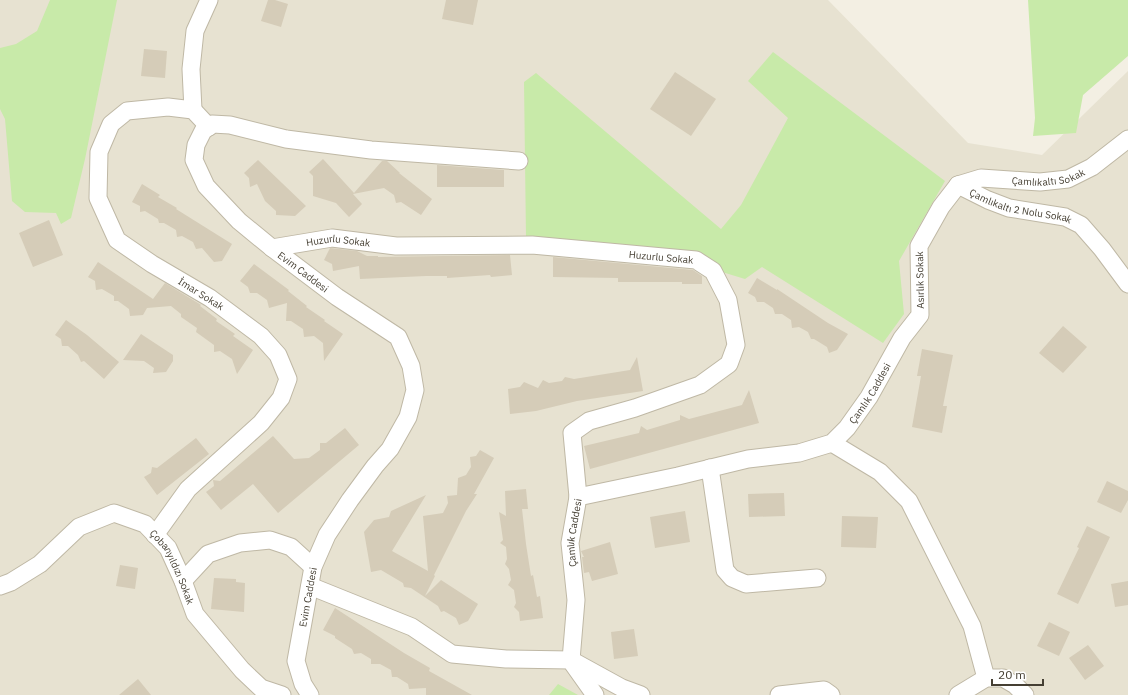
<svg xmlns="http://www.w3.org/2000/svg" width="1128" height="695" viewBox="0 0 1128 695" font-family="'IBM Plex Sans',sans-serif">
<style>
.residential{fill:#e7e2d1}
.green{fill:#c8eaa9}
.building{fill:#d5ccb8}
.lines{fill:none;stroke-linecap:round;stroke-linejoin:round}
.minor-casing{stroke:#bfb8a5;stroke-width:19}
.minor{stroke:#fff;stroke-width:17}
.labels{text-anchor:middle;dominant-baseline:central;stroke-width:4;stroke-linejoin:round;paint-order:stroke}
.street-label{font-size:10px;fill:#453f33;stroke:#fff}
</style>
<rect width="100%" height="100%" fill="#f3efe3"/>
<path class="residential" d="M 0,0 L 828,0 L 968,143 L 1042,155 L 1128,71 L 1128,695 L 0,695 Z"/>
<g class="green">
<path d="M 50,0 L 117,0 L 85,159 L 71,218 L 61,224 L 56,213 L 25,212 L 12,201 L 5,119 L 0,109 L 0,48 L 16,44 L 37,31 Z"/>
<path d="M 1028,0 L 1128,0 L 1128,56 L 1083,95 L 1076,133 L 1033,136 L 1035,118 Z"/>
<path d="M 773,52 L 945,181 L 899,261 L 904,314 L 883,343 L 762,267 L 745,279 L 722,272 L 526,238 L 524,82 L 536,73 L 721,229 L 741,205 L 788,118 L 748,81 Z"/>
<path d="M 558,684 L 578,695 L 549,695 Z"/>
</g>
<g class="building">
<path d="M 268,0 L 275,0 L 288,4 L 281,27 L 261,21 Z"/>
<path d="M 446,0 L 478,0 L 473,25 L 442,19 Z"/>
<path d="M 144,49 L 167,51 L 165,78 L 141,76 Z"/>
<path d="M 675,72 L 716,99 L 691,136 L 650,109 Z"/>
<path d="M 323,159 L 354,193 L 382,161 L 387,161 L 400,173 L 399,173 L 432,199 L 421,215 L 401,202 L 396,203 L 394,195 L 384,188 L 353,194 L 362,204 L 349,217 L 336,203 L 313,196 L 313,176 L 309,172 Z"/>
<path d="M 258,160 L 306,206 L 295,216 L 276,215 L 276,211 L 265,201 L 257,184 L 250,187 L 249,178 L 244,173 Z"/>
<path d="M 437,165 L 504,170 L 504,187 L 437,187 Z"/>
<path d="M 142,184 L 160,195 L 158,197 L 177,208 L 176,209 L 232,244 L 222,261 L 214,262 L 202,248 L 196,249 L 193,242 L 182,236 L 177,237 L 176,230 L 164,223 L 159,223 L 158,219 L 145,211 L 140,212 L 140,206 L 132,202 Z"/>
<path d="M 49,220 L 63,255 L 33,267 L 19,233 Z"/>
<path d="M 330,248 L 357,251 L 367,256 L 378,256 L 378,257 L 510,255 L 512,275 L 491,277 L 490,275 L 447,278 L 447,276 L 426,276 L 360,279 L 359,266 L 333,271 L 332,264 L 324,260 Z"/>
<path d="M 553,257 L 693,270 L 702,276 L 702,284 L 682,284 L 682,282 L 618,282 L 618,278 L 553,277 Z"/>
<path d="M 98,262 L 153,299 L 165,283 L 198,303 L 201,305 L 200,306 L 217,319 L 216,321 L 235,334 L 233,336 L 253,350 L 237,374 L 232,359 L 220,351 L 214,352 L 214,345 L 196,332 L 197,328 L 181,317 L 181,314 L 171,306 L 147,308 L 143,315 L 130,316 L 129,309 L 118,301 L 114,301 L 114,296 L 102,289 L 96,290 L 95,281 L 88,277 Z"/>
<path d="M 254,264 L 289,290 L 288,291 L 307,306 L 306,307 L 325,320 L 324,321 L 343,334 L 324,361 L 323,343 L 314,336 L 304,337 L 303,329 L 291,321 L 286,321 L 287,303 L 269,308 L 267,300 L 257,293 L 250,293 L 248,287 L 240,281 Z"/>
<path d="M 757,278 L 777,290 L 777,289 L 828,323 L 848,334 L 837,350 L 829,353 L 827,347 L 814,339 L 811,339 L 808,332 L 799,327 L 792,328 L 791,320 L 782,314 L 775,314 L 773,308 L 764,302 L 757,302 L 755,297 L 748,293 Z"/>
<path d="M 66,320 L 87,335 L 119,362 L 104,379 L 84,361 L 81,362 L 78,355 L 68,346 L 62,346 L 61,339 L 55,335 Z"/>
<path d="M 1063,326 L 1087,347 L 1063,373 L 1039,353 Z"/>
<path d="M 141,334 L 173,355 L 173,361 L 166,372 L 153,373 L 154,368 L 144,361 L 123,360 Z"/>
<path d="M 922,349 L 953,355 L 943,406 L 947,406 L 942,433 L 912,427 L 921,376 L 917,376 Z"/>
<path d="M 637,357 L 643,391 L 577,401 L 536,411 L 510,414 L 508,389 L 520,387 L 524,382 L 538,388 L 543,380 L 549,383 L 562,381 L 565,377 L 574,379 L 630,370 Z"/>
<path d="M 749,390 L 759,423 L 590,469 L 584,446 L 639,433 L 641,426 L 647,430 L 680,420 L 680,415 L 689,419 L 742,405 Z"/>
<path d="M 345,428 L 359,445 L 278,513 L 253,484 L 221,510 L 206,492 L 214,486 L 213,480 L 220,481 L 273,436 L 294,459 L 309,458 L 320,450 L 320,443 L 326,443 Z"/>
<path d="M 196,438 L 209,454 L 157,495 L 144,477 L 151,473 L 152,467 L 157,468 Z"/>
<path d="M 480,450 L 494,458 L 474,494 L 477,494 L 466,511 L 434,575 L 435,576 L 425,596 L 441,580 L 478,604 L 468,621 L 459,625 L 456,618 L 444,611 L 441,612 L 438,606 L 411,588 L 404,587 L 403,583 L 381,570 L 371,572 L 364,532 L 374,520 L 389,517 L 391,511 L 426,495 L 392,551 L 428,571 L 423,516 L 443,513 L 448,503 L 447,496 L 457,495 L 458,478 L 466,475 L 471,467 L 470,457 L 476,456 Z"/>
<path d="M 1107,481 L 1128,491 L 1128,500 L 1121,513 L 1097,502 Z"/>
<path d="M 526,489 L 528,509 L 522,509 L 526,544 L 531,576 L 533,575 L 537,597 L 540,596 L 543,618 L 520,621 L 519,612 L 514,607 L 516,603 L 514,590 L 508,585 L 511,580 L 509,569 L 505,564 L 507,559 L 506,547 L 500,543 L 503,540 L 499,512 L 506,516 L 505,491 Z"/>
<path d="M 784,493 L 785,516 L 749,517 L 748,494 Z"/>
<path d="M 685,511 L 690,542 L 655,548 L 650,517 Z"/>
<path d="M 842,516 L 878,517 L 876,548 L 841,547 Z"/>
<path d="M 1087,526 L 1110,537 L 1078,604 L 1057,594 L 1079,548 L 1077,547 Z"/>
<path d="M 610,542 L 618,574 L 592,581 L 589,572 L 584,573 L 582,557 L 584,557 L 581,551 Z"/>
<path d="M 120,565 L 138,568 L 135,589 L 116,586 Z"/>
<path d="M 214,578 L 236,579 L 236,582 L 245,583 L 244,612 L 211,609 Z"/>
<path d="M 1128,581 L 1128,605 L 1115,607 L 1111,584 Z"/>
<path d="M 335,608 L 404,653 L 430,668 L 429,671 L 472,695 L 426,695 L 426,688 L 409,689 L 408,684 L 397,677 L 392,677 L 391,670 L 380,664 L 371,664 L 371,659 L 361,653 L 354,654 L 352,649 L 335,638 L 335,636 L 323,630 Z"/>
<path d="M 1049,622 L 1070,632 L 1059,656 L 1037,646 Z"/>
<path d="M 634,629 L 638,656 L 614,659 L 611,632 Z"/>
<path d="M 1088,645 L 1104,666 L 1085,680 L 1069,658 Z"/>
<path d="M 138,679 L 151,695 L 119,695 Z"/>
</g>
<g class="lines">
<defs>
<g id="minor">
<path d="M 193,110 L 191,69 L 195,31 L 209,0"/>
<path id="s1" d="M 958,185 L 988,200 L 1009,208 L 1065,217 L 1081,225 L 1102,249 L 1128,284"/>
<path id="s2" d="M 958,185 L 981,178 L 1040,182 L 1068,179 L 1092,167 L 1128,139"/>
<path id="s3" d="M 272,248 L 332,238 L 396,246 L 532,245 L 696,260 L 713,271 L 728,300 L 736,345 L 729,364 L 700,385 L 635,408 L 589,421 L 572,433 L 578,497"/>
<path d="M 832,443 L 880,472 L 909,501 L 972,626 L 986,678"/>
<path d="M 710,468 L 725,570 L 732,578 L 746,584 L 817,578"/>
<path d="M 155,535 L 188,489 L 261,423 L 281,398 L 288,379 L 278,355 L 261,336 L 210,298 L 152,264 L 117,240 L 98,198 L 99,152 L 111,124 L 127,111 L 168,107 L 193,110 L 209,127"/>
<path d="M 183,581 L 208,554 L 240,543 L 270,540 L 291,547 L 313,567"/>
<path id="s4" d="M 0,586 L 11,582 L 40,564 L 79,527 L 114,513 L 145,524 L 168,548 L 183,581 L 195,614 L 242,670 L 261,688 L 282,695"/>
<path d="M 310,586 L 412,627 L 452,654 L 506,659 L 571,660 L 622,688 L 641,695"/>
<path id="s5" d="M 571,660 L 576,600 L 570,543 L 578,497 L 678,476 L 748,459 L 799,453 L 832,443 L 847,428 L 869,397 L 902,338 L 920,315 L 919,246 L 941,207 L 958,185"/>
<path d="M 573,664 L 595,695"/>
<path id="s6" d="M 310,695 L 303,684 L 296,661 L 313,567 L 327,535 L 350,500 L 375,466 L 390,449 L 408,417 L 415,390 L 411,366 L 398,337 L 337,297 L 272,248 L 239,221 L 206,186 L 194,160 L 196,145 L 203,131 L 212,124 L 230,125 L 286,139 L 371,150 L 519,161"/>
<path d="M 779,695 L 824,690 L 831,695"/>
<path d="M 958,695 L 986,678 L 1003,678 L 1015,685 L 1025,695"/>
</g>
</defs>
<use href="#minor" class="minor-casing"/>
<use href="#minor" class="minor"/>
</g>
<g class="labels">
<g class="street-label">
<text stroke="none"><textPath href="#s2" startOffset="92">Çamlıkaltı Sokak</textPath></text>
<text stroke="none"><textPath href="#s1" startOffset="67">Çamlıkaltı 2 Nolu Sokak</textPath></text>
<text stroke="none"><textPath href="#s3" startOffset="67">Huzurlu Sokak</textPath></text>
<text stroke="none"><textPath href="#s3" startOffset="391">Huzurlu Sokak</textPath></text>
<text transform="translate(303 272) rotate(37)">Evim Caddesi</text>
<text transform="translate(920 280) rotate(-91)">Asırlık Sokak</text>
<text transform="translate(201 294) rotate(32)">İmar Sokak</text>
<text stroke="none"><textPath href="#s5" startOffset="487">Çamlık Caddesi</textPath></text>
<text stroke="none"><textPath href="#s5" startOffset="128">Çamlık Caddesi</textPath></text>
<text stroke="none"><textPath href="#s4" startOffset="222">Çobanyıldızı Sokak</textPath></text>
<text stroke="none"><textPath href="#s6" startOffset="102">Evim Caddesi</textPath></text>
</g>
</g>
<path d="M992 679v6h51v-6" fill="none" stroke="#453f33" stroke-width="2"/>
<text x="998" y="679" font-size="12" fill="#453f33" stroke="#ffffff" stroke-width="3" paint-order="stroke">20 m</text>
</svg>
